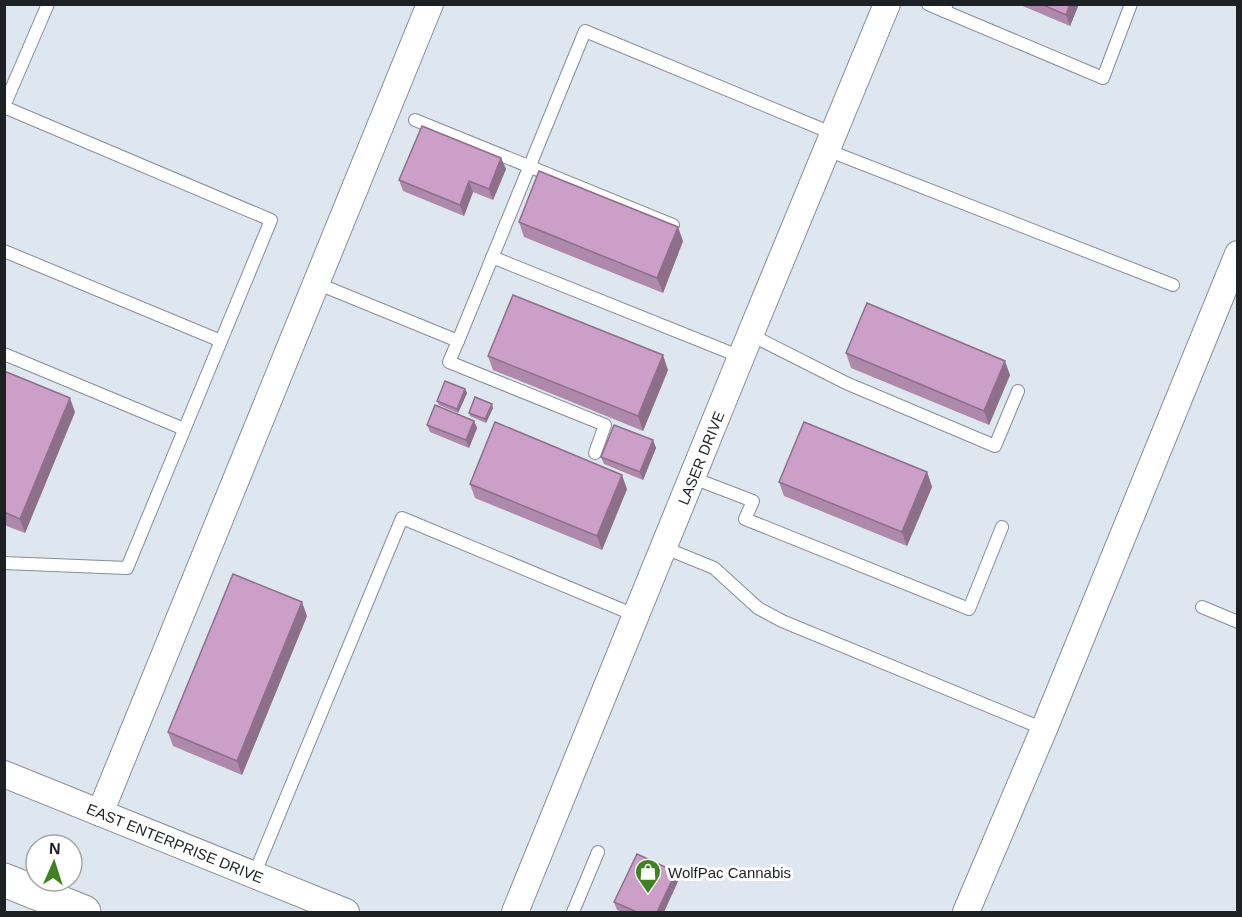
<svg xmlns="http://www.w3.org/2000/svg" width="1242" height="917" viewBox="0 0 1242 917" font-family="Helvetica,sans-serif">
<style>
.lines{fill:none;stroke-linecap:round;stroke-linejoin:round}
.service-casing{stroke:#878e96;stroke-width:14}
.minor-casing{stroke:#878e96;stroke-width:28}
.trunk-casing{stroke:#878e96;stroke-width:35}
.service{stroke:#fff;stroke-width:12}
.minor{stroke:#fff;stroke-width:26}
.trunk{stroke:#fff;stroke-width:33}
.wall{fill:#af89ab}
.shaded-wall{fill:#8e6f8b}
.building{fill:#cb9fc7;stroke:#8e6f8b;stroke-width:1.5}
.labels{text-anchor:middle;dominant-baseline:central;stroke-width:6;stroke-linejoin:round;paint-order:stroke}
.street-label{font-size:15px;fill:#1e2124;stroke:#fff}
.poi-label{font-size:15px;fill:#1e2124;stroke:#fff;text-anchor:start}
</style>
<rect width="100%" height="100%" fill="#dee6ef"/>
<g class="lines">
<defs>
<g id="service">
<path d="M 928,4 L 944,11 L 946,6"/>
<path d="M 944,11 L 1103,78 L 1131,4"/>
<path d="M 4,106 L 48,4"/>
<path d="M 4,107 L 271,220 L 127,568 L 4,563"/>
<path d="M 415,120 L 673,225"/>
<path d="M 827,150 L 1173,285"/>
<path d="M 4,251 L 221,341"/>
<path d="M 492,257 L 741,357"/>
<path d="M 316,283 L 458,341 L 585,31 L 834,134"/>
<path d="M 751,335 L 846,383 L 995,446 L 1018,391"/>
<path d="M 458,341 L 449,362 L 605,425 L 595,453"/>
<path d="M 4,354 L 184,429"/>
<path d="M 693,478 L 753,501 L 745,519 L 969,609 L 1002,527"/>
<path d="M 665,548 L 714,568 L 758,608 L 782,621 L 1044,729"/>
<path d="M 1202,607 L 1238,622"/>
<path d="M 254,875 L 402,518 L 637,616"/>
<path d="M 573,912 L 598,852"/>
</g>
<g id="minor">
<path d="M 4,774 L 346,912"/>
<path d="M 100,813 L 430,4"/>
<path d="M 515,912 L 741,357 L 887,4"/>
<path d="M 966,912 L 1044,729 L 1238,254"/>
</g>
<path id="trunk" d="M 4,880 L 84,912"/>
</defs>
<use href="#service" class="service-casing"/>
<use href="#minor" class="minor-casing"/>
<use href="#trunk" class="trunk-casing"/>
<use href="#service" class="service"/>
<use href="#minor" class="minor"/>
<use href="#trunk" class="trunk"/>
</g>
<g class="wall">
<path d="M 1018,4 L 1079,4 L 1070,26 Z"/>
<path d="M 501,158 L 506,169 L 493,200 L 473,192 L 464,216 L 403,191 L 399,180 Z"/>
<path d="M 519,222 L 683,241 L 663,293 L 524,237 Z"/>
<path d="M 846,353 L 1010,375 L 989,425 L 851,368 Z"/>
<path d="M 488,356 L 668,370 L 643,431 L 493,370 Z"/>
<path d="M 4,371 L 75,412 L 25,533 L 4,525 Z"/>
<path d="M 465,389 L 467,393 L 458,413 L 439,405 L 437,401 Z"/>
<path d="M 493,408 L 486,423 L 470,416 L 469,413 Z"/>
<path d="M 474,421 L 477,428 L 469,448 L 430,432 L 427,425 Z"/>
<path d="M 653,440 L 656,448 L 643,480 L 604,464 L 601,457 Z"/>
<path d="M 927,472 L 932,487 L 907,546 L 784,496 L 779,482 Z"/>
<path d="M 470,484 L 627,489 L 602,550 L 475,498 Z"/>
<path d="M 307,616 L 242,775 L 173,746 L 168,732 Z"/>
<path d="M 679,879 L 664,912 L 623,912 L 617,910 L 614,902 Z"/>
</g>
<g class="shaded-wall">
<path d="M 1070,4 L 1079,4 L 1070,26 L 1066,15 Z"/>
<path d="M 501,158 L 506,169 L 493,200 L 489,189 Z"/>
<path d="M 469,181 L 473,192 L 464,216 L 460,205 Z"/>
<path d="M 678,227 L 683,241 L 663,293 L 657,278 Z"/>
<path d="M 663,355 L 668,370 L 643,431 L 638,416 Z"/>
<path d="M 1005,361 L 1010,375 L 989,425 L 984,411 Z"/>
<path d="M 465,389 L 467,393 L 458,413 L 457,409 Z"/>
<path d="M 70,398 L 75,412 L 25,533 L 20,519 Z"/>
<path d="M 492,404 L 493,408 L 486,423 L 485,419 Z"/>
<path d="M 474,421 L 477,428 L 469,448 L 466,440 Z"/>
<path d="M 653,440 L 656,448 L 643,480 L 640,472 Z"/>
<path d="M 927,472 L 932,487 L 907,546 L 902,532 Z"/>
<path d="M 622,475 L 627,489 L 602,550 L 597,536 Z"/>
<path d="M 302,602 L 307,616 L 242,775 L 237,761 Z"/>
<path d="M 676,872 L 679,879 L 664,912 L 657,912 Z"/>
</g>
<g class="building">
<path d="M 1041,4 L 1070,4 L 1066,15 Z"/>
<path d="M 422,126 L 501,158 L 489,189 L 469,181 L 460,205 L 399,180 Z"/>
<path d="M 539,171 L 678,227 L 657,278 L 519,222 Z"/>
<path d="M 513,295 L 663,355 L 638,416 L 488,356 Z"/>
<path d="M 867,303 L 1005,361 L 984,411 L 846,353 Z"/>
<path d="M 4,371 L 70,398 L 20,519 L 4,512 Z"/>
<path d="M 445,381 L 465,389 L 457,409 L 437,401 Z"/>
<path d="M 475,397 L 492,404 L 485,419 L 469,413 Z"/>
<path d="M 435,405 L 474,421 L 466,440 L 427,425 Z"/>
<path d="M 495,422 L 622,475 L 597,536 L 470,484 Z"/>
<path d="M 804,422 L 927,472 L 902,532 L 779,482 Z"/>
<path d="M 614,425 L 653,440 L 640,472 L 601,457 Z"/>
<path d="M 233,574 L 302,602 L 237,761 L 168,732 Z"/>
<path d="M 637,854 L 676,872 L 657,912 L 637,912 L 614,902 Z"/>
</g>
<defs>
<symbol id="shop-pin" viewBox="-11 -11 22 30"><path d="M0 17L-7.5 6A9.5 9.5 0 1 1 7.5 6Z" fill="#408121" stroke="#fff"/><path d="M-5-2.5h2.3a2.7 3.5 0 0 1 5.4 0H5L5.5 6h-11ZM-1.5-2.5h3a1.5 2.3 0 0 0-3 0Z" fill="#fff"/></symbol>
</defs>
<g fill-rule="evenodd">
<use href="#shop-pin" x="633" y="857" width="30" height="40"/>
</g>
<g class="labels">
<g class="street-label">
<text transform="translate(701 458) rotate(-68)">LASER DRIVE</text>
<text transform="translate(175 843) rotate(22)">EAST ENTERPRISE DRIVE</text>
</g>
<g class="poi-label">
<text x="668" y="872">WolfPac Cannabis</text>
</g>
</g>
<rect width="1242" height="917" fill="none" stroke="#1e2124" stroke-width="12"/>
<g transform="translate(54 863) rotate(3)"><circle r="28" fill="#ffffff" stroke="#a5a6a7" stroke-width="1.5"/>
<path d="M0-4.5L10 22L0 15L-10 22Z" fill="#408121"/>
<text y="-9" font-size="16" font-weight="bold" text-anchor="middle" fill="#1e2124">N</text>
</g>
</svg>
